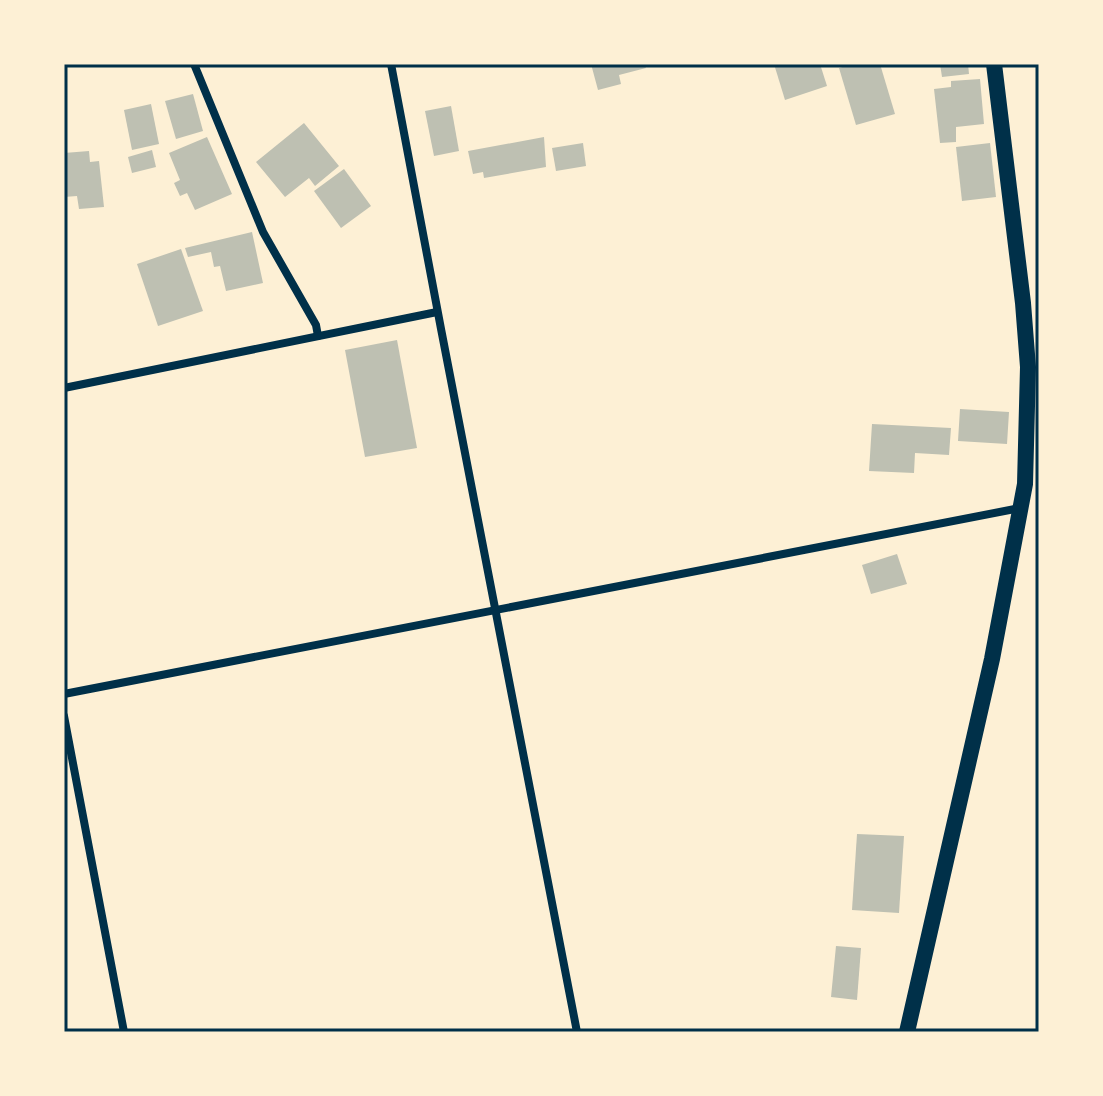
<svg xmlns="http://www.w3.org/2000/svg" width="1103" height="1096" viewBox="0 0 1103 1096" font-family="Montserrat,sans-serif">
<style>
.building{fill:#bec0b2}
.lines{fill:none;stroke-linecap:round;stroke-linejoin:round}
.minor{stroke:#003049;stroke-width:8}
.secondary{stroke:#003049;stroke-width:16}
.neatline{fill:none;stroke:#003049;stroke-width:3}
</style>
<rect width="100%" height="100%" fill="#fdf0d5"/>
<g class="building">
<path d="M 591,64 L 644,64 L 646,68 L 619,75 L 621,84 L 598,90 Z"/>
<path d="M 774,64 L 820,64 L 827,86 L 785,100 Z"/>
<path d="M 853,64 L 880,64 L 895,114 L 856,125 L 839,68 Z"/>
<path d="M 940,64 L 968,64 L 969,74 L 942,77 Z"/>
<path d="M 980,79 L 984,124 L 956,127 L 956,142 L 940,143 L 934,89 L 951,87 L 951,81 Z"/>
<path d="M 193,94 L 203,131 L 176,139 L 165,101 Z"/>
<path d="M 151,104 L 159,144 L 132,150 L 124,110 Z"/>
<path d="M 451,106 L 459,151 L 434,156 L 425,111 Z"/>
<path d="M 304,123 L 339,166 L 315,186 L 309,178 L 285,197 L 256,162 Z"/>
<path d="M 207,137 L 232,194 L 195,210 L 187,193 L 180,196 L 174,183 L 180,180 L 169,153 Z"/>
<path d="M 544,137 L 546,167 L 484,178 L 483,172 L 473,174 L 468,151 Z"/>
<path d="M 583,143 L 586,166 L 556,171 L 552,148 Z"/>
<path d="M 990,143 L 996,197 L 962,201 L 956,147 Z"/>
<path d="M 152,150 L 156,167 L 132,173 L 128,157 Z"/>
<path d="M 89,151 L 90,162 L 99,161 L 104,207 L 79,209 L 77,196 L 64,197 L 64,153 Z"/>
<path d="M 344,169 L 371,206 L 341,228 L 314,191 Z"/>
<path d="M 252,232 L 263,283 L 226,291 L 220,266 L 214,267 L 211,252 L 188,257 L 185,248 Z"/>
<path d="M 181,249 L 203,311 L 158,326 L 137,264 Z"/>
<path d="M 397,340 L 417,448 L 365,457 L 345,350 Z"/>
<path d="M 960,409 L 1009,412 L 1007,444 L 958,441 Z"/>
<path d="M 872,424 L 951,428 L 949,455 L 915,453 L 914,473 L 869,471 Z"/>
<path d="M 897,554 L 907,584 L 871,594 L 862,565 Z"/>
<path d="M 857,834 L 904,836 L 899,913 L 852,910 Z"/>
<path d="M 836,946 L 861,948 L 857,1000 L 831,997 Z"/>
</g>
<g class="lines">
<g class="minor">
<path d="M 194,64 L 263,232 L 316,325 L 318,336"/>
<path d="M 391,64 C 451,387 515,709 577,1032"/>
<path d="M 64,388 L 437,312"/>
<path d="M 64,694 L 1020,508"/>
<path d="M 64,716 L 124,1032"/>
</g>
<path class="secondary" d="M 907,1032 L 992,659 L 1025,484 L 1028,367 L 1023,303 L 994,64"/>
</g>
<rect width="1103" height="1096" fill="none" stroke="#fdf0d5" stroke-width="132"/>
<rect x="66" y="66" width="971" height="964" class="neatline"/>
</svg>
